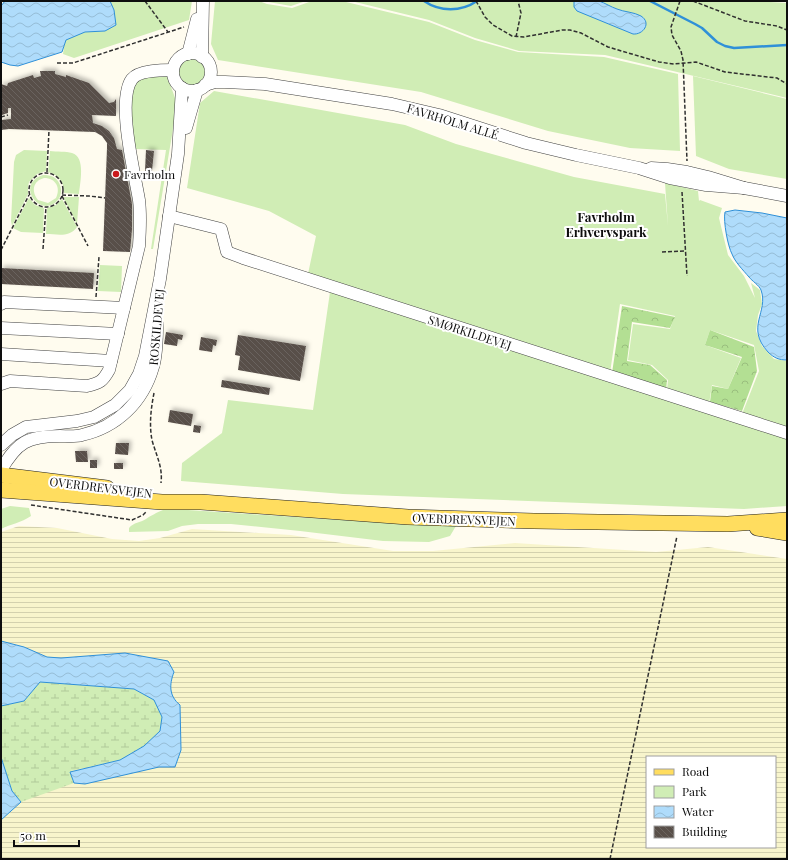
<svg xmlns="http://www.w3.org/2000/svg" width="788" height="860" viewBox="0 0 788 860" font-family="'Playfair Display',serif">
<style>
.farmland{fill:url(#farmland-rules);fill-rule:evenodd}
.green{fill:#d0edb5;fill-rule:evenodd}
.forest{fill:url(#forest-crowns)}
.wetland{fill:url(#wetland-marsh)}
.water{fill:url(#water-waves);stroke:#2f90d8}
.lines{fill:none;stroke-linecap:round;stroke-linejoin:round}
.stream{stroke:#2f90d8;stroke-width:2.5}
.building{fill:url(#building-back-hatch);filter:url(#shadow)}
.minor-casing{stroke:#414141;stroke-width:13}
.major-casing{stroke:#1f1f1f;stroke-width:16}
.path{stroke:#303030;stroke-width:1.5;stroke-dasharray:4 2;stroke-linecap:butt}
.minor{stroke:#fff;stroke-width:12}
.major{stroke:#ffdd5f;stroke-width:15}
.poi-dot{fill:#ca1a1d;stroke:#fff;stroke-width:1.5}
.labels{text-anchor:middle;dominant-baseline:central;stroke-width:4;stroke-linejoin:round;paint-order:stroke}
.street-label{font-size:12px;fill:#0e0e0e;stroke:#fff}
.poi-label{font-size:12px;fill:#0e0e0e;stroke:#fff;text-anchor:start}
.neighbourhood-label{font-size:13px;font-weight:bold;fill:#0e0e0e;stroke:#fff}
</style>
<defs>
<pattern id="farmland-rules" width="6" height="5" patternUnits="userSpaceOnUse"><rect width="6" height="5" fill="#f8f5cc"/><path d="M0 2.5h6" fill="none" stroke="#d3d1ae"/></pattern>
<pattern id="forest-crowns" width="20" height="18" patternUnits="userSpaceOnUse"><rect width="20" height="18" fill="#b3df93"/><path d="M2 6a3 3 0 1 1 6 0M12 15a3 3 0 1 1 6 0" fill="none" stroke="#99be7e"/></pattern>
<pattern id="wetland-marsh" width="20" height="14" patternUnits="userSpaceOnUse"><rect width="20" height="14" fill="#d0edb5"/><path d="M1 5h8M5 5V1M11 12h8M15 12V8" fill="none" stroke="#b1ca9a"/></pattern>
<pattern id="water-waves" width="16" height="10" patternUnits="userSpaceOnUse"><rect width="16" height="10" fill="#afdcfb"/><path d="M0 5q4-4 8 0t8 0" fill="none" stroke="#95bcd6"/></pattern>
<pattern id="building-back-hatch" width="6" height="6" patternUnits="userSpaceOnUse"><rect width="6" height="6" fill="#584f49"/><path d="M-1 5l2 2M0 0l6 6M5-1l2 2" fill="none" stroke="#6b645f"/></pattern>
<filter id="shadow"><feDropShadow dx="2.5" dy="-2.5" stdDeviation="2" flood-color="#0004"/></filter>
</defs>
<rect width="100%" height="100%" fill="#fffcef"/>
<path class="farmland" d="M 19,526 L 57,528 L 112,539 L 139,541 L 160,538 L 192,529 L 291,535 L 393,551 L 433,551 L 515,543 L 656,552 L 708,547 L 787,559 L 787,859 L 1,859 L 1,532 ZM 647,757 L 775,757 L 775,847 L 647,847 Z"/>
<g class="green">
<path d="M 110,1 L 192,1 L 189,20 L 74,58 L 63,54 L 65,40 L 85,32 L 105,31 L 114,10 Z"/>
<path d="M 215,1 L 259,1 L 267,4 L 292,8 L 312,1 L 342,1 L 429,22 L 475,40 L 518,52 L 604,57 L 678,74 L 680,151 L 630,148 L 548,131 L 421,92 L 218,60 L 211,44 Z"/>
<path d="M 263,1 L 306,1 L 291,6 Z"/>
<path d="M 351,1 L 752,1 L 787,3 L 787,98 L 605,55 L 519,51 L 475,38 L 429,20 Z"/>
<circle cx="192" cy="72" r="13"/>
<path d="M 161,75 L 167,76 L 174,95 L 176,101 L 175,117 L 153,249 L 151,249 L 166,150 L 134,149 C 131,136 128,90 137,81 C 143,76 153,76 161,75 Z"/>
<path d="M 693,76 L 787,99 L 787,179 L 729,169 L 696,156 Z"/>
<path d="M 214,91 L 405,125 L 456,144 L 574,177 L 665,194 L 668,226 L 665,183 L 698,191 L 699,201 L 700,200 L 722,208 L 719,218 L 728,255 L 744,276 L 755,298 L 751,283 L 760,290 L 762,304 L 758,315 L 756,331 L 762,346 L 774,359 L 787,361 L 787,506 L 744,509 L 343,494 L 181,481 L 182,463 L 222,433 L 228,400 L 313,410 L 330,292 L 742,414 L 759,371 L 754,345 L 710,330 L 705,345 L 741,358 L 728,389 L 712,385 L 709,404 L 667,390 L 668,380 L 652,365 L 628,360 L 633,324 L 670,329 L 675,316 L 620,304 L 610,373 L 308,274 L 316,236 L 269,211 L 187,188 L 200,103 Z"/>
<path d="M 24,150 L 47,151 L 46,171 L 37,174 L 29,182 L 28,187 L 28,194 L 12,226 L 11,221 L 14,162 L 16,155 Z"/>
<path d="M 50,151 C 57,152 66,151 72,153 C 86,157 80,183 79,194 L 64,193 C 64,182 59,175 48,172 Z"/>
<path d="M 43,175 C 51,175 57,177 60,185 C 62,190 61,196 58,200 C 41,220 14,184 43,175 ZM 44,178 C 56,178 61,188 56,198 L 48,203 L 38,200 C 31,191 33,181 44,178 Z"/>
<path d="M 63,197 L 79,197 L 77,224 Z"/>
<path d="M 29,198 L 35,205 L 44,208 L 43,233 L 21,232 L 13,228 Z"/>
<path d="M 62,199 L 77,227 C 69,238 57,234 46,234 L 47,208 L 56,205 Z"/>
<path d="M 100,265 L 122,266 L 121,292 L 98,291 Z"/>
<path d="M 10,506 L 29,508 L 31,516 C 21,523 11,524 1,529 L 1,509 Z"/>
<path d="M 163,510 L 188,510 L 421,525 L 456,526 L 450,536 L 429,542 L 383,541 L 300,531 L 231,524 L 198,524 L 182,526 L 168,531 L 129,532 L 129,528 C 134,522 140,523 146,519 C 152,515 156,513 163,510 Z"/>
</g>
<g class="forest">
<path d="M 622,306 L 675,317 L 670,328 L 632,322 L 627,361 L 650,365 L 667,380 L 666,390 L 612,373 Z"/>
<path d="M 710,330 L 754,347 L 757,371 L 742,411 L 710,402 L 712,386 L 728,389 L 742,357 L 705,345 Z"/>
</g>
<path class="wetland" d="M 40,682 L 134,689 L 154,700 L 162,717 L 160,731 L 144,746 L 120,760 L 70,771 L 74,783 L 21,802 L 12,791 L 1,757 L 1,706 L 24,701 Z"/>
<g class="water">
<path d="M 5,1 L 110,1 L 114,10 L 116,25 L 105,31 L 85,32 L 66,40 L 62,52 L 18,66 L 10,65 L 1,62 L 1,6 Z"/>
<path d="M 574,1 C 582,1 592,0 599,1 C 605,3 611,7 617,9 C 624,12 634,12 641,16 C 652,23 643,35 633,34 L 577,11 L 574,7 Z"/>
<path d="M 735,210 L 762,213 L 787,218 L 787,360 C 779,360 774,358 768,352 C 745,327 769,312 761,290 C 759,285 752,281 749,277 C 743,270 735,262 732,254 C 728,247 723,221 725,212 Z"/>
<path d="M 1,641 L 24,647 L 47,657 L 61,658 L 125,653 L 168,661 L 174,672 C 169,685 169,696 180,705 L 181,750 L 175,767 L 159,767 L 85,784 L 74,783 L 70,772 L 120,760 L 144,746 L 160,731 L 162,717 L 154,700 L 134,689 L 40,682 L 24,701 L 1,706 Z"/>
<path d="M 1,757 L 12,791 L 21,802 L 1,820 Z"/>
</g>
<g class="lines">
<g class="stream">
<path d="M 424,1 C 440,12 461,12 477,1"/>
<path d="M 650,1 L 695,24 L 702,28 L 717,42 L 725,46 L 734,48 L 787,45"/>
</g>
</g>
<g class="building">
<path d="M 40,71 L 55,71 L 55,74 L 66,77 L 66,75 L 89,83 L 109,103 L 114,102 L 116,99 L 116,116 L 92,115 L 93,123 L 102,126 L 109,131 L 114,138 L 117,149 L 122,150 L 132,204 L 132,229 L 130,252 L 103,251 L 107,148 L 107,143 L 102,136 L 95,132 L 9,129 L 1,130 L 1,120 L 11,119 L 11,108 L 8,108 L 8,113 L 2,115 L 1,84 L 7,86 L 8,83 L 33,75 L 34,78 L 41,76 Z"/>
<path d="M 146,150 L 154,151 L 152,171 L 145,171 Z"/>
<path d="M 1,268 L 94,273 L 93,289 L 1,284 Z"/>
<path d="M 166,332 L 183,335 L 182,340 L 178,339 L 177,346 L 164,344 Z"/>
<path d="M 238,335 L 306,346 L 300,381 L 238,370 L 240,356 L 235,355 Z"/>
<path d="M 201,337 L 217,340 L 216,346 L 213,345 L 212,352 L 199,350 Z"/>
<path d="M 222,380 L 270,388 L 269,395 L 221,387 Z"/>
<path d="M 170,410 L 193,414 L 191,426 L 168,422 Z"/>
<path d="M 194,425 L 201,426 L 200,433 L 193,432 Z"/>
<path d="M 116,443 L 129,443 L 128,455 L 115,454 Z"/>
<path d="M 75,451 L 87,451 L 88,462 L 76,462 Z"/>
<rect x="90" y="460" width="7" height="8"/>
<rect x="114" y="463" width="9" height="6"/>
</g>
<g class="lines">
<defs>
<g id="minor">
<circle cx="192" cy="72" r="19"/>
<path d="M 188,54 L 197,19"/>
<path d="M 202,57 L 203,1"/>
<path d="M 205,85 L 215,82 L 225,82 L 265,84 L 392,104 L 439,115 L 526,143 L 576,155 L 639,168 L 670,178 L 706,185 L 744,188"/>
<path d="M 186,128 L 197,90"/>
<path d="M 651,168 L 667,169 L 687,172 L 708,177 L 744,188 L 787,196"/>
<path d="M 169,216 L 221,229 L 227,252 L 243,258 L 787,433"/>
<path d="M 1,304 L 4,302 L 124,308"/>
<path d="M 1,328 L 118,334"/>
<path d="M 1,354 L 111,361"/>
<path d="M 1,384 L 10,381 L 87,386 C 100,383 103,381 109,370 L 139,246 C 140,231 141,216 139,200 C 135,175 116,100 132,79 C 139,70 163,70 173,70"/>
<path d="M 1,445 L 12,435 L 26,427 L 77,421 L 94,417 L 115,405 L 130,390 L 139,374 L 145,356 L 160,279 L 178,154 L 182,88"/>
<path d="M 1,470 C 17,442 28,436 60,436 C 67,436 75,437 82,435 C 117,427 143,402 153,367 C 157,354 157,338 157,324"/>
</g>
<g id="major">
<path d="M 1,475 L 107,488"/>
<path d="M 1,490 L 162,502 L 201,502 L 408,517 L 534,521 L 728,524 L 787,520"/>
<path d="M 757,528 L 787,533"/>
</g>
</defs>
<use href="#minor" class="minor-casing"/>
<use href="#major" class="major-casing"/>
<g class="path">
<path d="M 145,1 L 168,32"/>
<path d="M 476,1 L 485,17 L 493,25 L 512,36 L 524,37 L 562,30 L 570,30 L 581,33 L 608,47 L 659,62 L 674,64 L 696,62 L 725,72 L 777,78 L 787,84"/>
<path d="M 680,1 L 671,27 L 672,35 L 681,51 L 683,60 L 687,161"/>
<path d="M 693,1 L 745,21 L 777,26 L 787,30"/>
<path d="M 516,37 L 521,13 L 518,1"/>
<path d="M 57,63 L 73,63 L 184,27"/>
<path d="M 1,117 L 8,115"/>
<path d="M 47,172 L 49,130"/>
<circle cx="46" cy="190" r="17"/>
<path d="M 682,192 L 687,276"/>
<path d="M 62,195 L 89,196 L 105,198"/>
<path d="M 62,196 L 88,246"/>
<path d="M 43,249 L 46,207"/>
<path d="M 1,250 L 29,195"/>
<path d="M 662,252 L 686,251"/>
<path d="M 96,297 L 99,257"/>
<path d="M 154,393 C 151,408 149,425 152,440 C 156,455 163,467 161,483"/>
<path d="M 31,505 L 132,520 L 143,515 L 146,512"/>
<path d="M 610,859 L 677,536"/>
</g>
<use href="#minor" class="minor"/>
<use href="#major" class="major"/>
</g>
<circle class="poi-dot" cx="116" cy="174" r="4"/>
<g class="labels">
<g class="street-label">
<text transform="translate(453 121) rotate(17)">FAVRHOLM ALLÉ</text>
<text transform="translate(156 327) rotate(-85)">ROSKILDEVEJ</text>
<text transform="translate(470 332) rotate(18)">SMØRKILDEVEJ</text>
<text transform="translate(101 487) rotate(7)">OVERDREVSVEJEN</text>
<text transform="translate(464 519) rotate(2)">OVERDREVSVEJEN</text>
</g>
<g class="poi-label">
<text x="124" y="174">Favrholm</text>
</g>
<g class="neighbourhood-label">
<text x="606" y="216">Favrholm<tspan x="606" dy="15">Erhvervspark</tspan></text>
</g>
</g>
<rect width="788" height="860" fill="none" stroke="#0e0e0e" stroke-width="4"/>
<rect x="646" y="756" width="130" height="92" fill="#ffffff" stroke="#9f9f9f"/>
<rect x="654" y="769" width="20" height="6" fill="#ffdd5f" stroke="#9f9f9f"/>
<text x="682" y="776" font-size="12" fill="#0e0e0e">Road</text>
<rect x="654" y="786" width="20" height="12" fill="#d0edb5" stroke="#9f9f9f"/>
<text x="682" y="796" font-size="12" fill="#0e0e0e">Park</text>
<rect x="654" y="806" width="20" height="12" fill="url(#water-waves)" stroke="#9f9f9f"/>
<text x="682" y="816" font-size="12" fill="#0e0e0e">Water</text>
<rect x="654" y="826" width="20" height="12" fill="url(#building-back-hatch)" stroke="#9f9f9f"/>
<text x="682" y="836" font-size="12" fill="#0e0e0e">Building</text>
<path d="M14 840v6h65v-6" fill="none" stroke="#0e0e0e" stroke-width="2"/>
<text x="20" y="840" font-size="12" fill="#0e0e0e" stroke="#ffffff" stroke-width="3" paint-order="stroke">50 m</text>
</svg>
